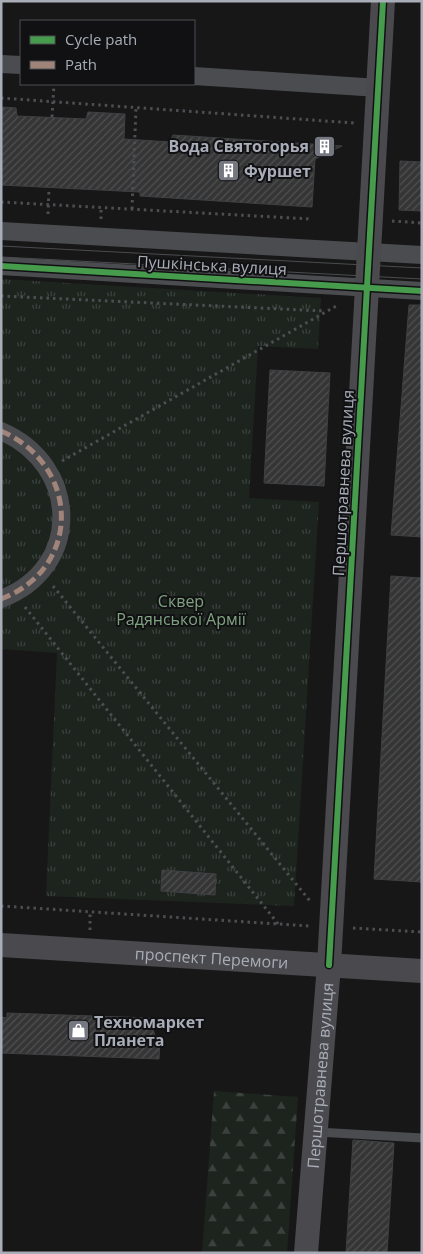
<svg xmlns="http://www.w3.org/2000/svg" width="423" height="1254" viewBox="0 0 423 1254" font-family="'Open Sans',sans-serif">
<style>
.grass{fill:url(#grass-tufts)}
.forest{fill:url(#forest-firs)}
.building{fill:url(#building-hatch);stroke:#3f4043}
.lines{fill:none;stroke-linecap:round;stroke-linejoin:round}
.path{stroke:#4d4e52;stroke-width:3;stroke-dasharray:2.5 4;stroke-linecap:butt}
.lane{stroke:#4b4c50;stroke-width:9}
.street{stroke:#4b4c50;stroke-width:18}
.secondary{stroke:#4a4a4e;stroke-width:24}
.tram{stroke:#4b4c4f;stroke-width:1}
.quiet{stroke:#a18479;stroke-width:5;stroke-dasharray:10 5;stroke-linecap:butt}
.cycleway-casing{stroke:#111113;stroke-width:9}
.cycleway{stroke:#469c4c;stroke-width:6}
.labels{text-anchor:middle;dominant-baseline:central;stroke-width:4;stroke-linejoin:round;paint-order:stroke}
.poi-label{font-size:16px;font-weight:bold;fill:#a8adb8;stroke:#111113;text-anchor:start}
.street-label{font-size:16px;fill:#a8adb8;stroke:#111113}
.park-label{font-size:16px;fill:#7fa381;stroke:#111113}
</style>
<defs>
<pattern id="grass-tufts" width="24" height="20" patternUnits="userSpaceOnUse" patternTransform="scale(1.25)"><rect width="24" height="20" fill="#1d241e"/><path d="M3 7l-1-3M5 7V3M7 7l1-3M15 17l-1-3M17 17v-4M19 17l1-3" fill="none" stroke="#3b413d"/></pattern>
<pattern id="forest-firs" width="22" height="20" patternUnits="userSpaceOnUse" patternTransform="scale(1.25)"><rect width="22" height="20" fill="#1d241e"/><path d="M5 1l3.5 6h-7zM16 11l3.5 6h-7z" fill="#3b413d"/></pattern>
<pattern id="building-hatch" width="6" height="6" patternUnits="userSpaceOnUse" patternTransform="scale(1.25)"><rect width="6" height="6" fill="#353536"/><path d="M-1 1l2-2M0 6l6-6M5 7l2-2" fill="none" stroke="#4f5051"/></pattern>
</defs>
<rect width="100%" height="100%" fill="#171717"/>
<path class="grass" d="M 1,279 L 321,298 L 318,349 L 258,346 L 249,498 L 319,502 L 294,906 L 46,896 L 57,653 L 1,649 Z"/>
<path class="forest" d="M 214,1091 L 298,1097 L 287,1253 L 202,1253 Z"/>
<g class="building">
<path d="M 1,107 L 16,108 L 17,116 L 86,119 L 88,112 L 125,114 L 124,139 L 170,142 L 173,135 L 342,146 L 315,159 L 312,207 L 140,196 L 140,192 L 1,185 Z"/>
<path d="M 400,161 L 422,162 L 422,211 L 399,210 Z"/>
<path d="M 409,305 L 422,305 L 422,537 L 391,535 Z"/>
<path d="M 270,370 L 330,373 L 324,486 L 264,483 Z"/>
<path d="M 391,576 L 422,578 L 422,882 L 374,879 Z"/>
<path d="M 162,870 L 216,874 L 215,895 L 161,891 Z"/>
<path d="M 7,1013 L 150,1018 L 155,1036 L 160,1036 L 159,1059 L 1,1053 L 1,1017 L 7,1018 Z"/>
<path d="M 353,1140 L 394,1143 L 387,1253 L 346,1253 Z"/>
</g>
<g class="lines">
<g class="path">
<path d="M 1,98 L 354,123"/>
<path d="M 52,117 L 54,84"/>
<path d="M 1,202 L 311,219"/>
<path d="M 132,209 L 136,108"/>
<path d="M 48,214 L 49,188"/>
<path d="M 101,219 L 101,208"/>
<path d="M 392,221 L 422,223"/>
<path d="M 1,296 L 325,311"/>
<path d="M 62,461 L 338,305"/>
<path d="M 53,586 L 310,901"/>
<path d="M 25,607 L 279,925"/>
<path d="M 1,906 L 309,926"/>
<path d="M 353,928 L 422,932"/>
<path d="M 90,930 L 90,914"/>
</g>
<path class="lane" d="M 317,1132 L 422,1138"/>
<g class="street">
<path d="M 1,64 L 21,65"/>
<path d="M 194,76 L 379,88"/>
<path d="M 1,231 L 422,255"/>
<path d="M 1,266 L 422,291"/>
<path d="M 1,431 C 80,465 83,568 1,599"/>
</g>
<g class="secondary">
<path id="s1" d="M 1,945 L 422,971"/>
<path id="s2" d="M 306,1253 L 329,965 L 383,1"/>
</g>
<g class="tram">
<path d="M 1,246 L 422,268"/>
<path d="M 1,257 L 422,279"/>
</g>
<path class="quiet" d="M 1,431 C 80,465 83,568 1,599"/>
<defs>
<g id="cycleway">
<path d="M 1,266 L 422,291"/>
<path d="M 329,965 L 383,1"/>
</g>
</defs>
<use href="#cycleway" class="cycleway-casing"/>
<use href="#cycleway" class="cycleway"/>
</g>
<defs>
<symbol id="building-square" viewBox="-11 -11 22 22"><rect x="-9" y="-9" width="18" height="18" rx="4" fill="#757880" stroke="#111113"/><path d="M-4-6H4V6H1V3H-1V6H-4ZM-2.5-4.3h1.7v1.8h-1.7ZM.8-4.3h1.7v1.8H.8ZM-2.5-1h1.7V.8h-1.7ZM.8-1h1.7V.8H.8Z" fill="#fff"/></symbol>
<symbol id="shop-square" viewBox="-11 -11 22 22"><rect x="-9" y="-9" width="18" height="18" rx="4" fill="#757880" stroke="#111113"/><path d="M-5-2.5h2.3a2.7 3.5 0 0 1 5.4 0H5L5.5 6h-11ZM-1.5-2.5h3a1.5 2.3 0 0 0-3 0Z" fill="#fff"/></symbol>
</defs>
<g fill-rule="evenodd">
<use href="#building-square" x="312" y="134" width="25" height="25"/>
<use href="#building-square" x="216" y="158" width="25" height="25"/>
<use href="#shop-square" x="66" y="1018" width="25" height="25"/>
</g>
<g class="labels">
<g class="poi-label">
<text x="309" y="146" text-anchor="end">Вода Святогорья</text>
<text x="244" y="171">Фуршет</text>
<text x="94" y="1022">Техномаркет<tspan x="94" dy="18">Планета</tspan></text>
</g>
<g class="street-label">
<text transform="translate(212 265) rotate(3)">Пушкінська вулиця</text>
<text transform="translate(343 483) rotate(-87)">Першотравнева вулиця</text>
<text stroke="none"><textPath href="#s1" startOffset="211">проспект Перемоги</textPath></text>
<text stroke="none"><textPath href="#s2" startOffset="178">Першотравнева вулиця</textPath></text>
</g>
<g class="park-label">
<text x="181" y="601">Сквер<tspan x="181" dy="18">Радянської Армії</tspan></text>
</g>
</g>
<rect width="423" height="1254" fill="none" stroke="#a8adb8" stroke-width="5"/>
<rect x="20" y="20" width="175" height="65" fill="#111113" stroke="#4d4f55"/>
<rect x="30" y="36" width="25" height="8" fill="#469c4c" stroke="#4d4f55"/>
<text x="65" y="45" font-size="15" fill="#a8adb8">Cycle path</text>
<rect x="30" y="61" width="25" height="8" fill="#a18479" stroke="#4d4f55"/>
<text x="65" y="70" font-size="15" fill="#a8adb8">Path</text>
</svg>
